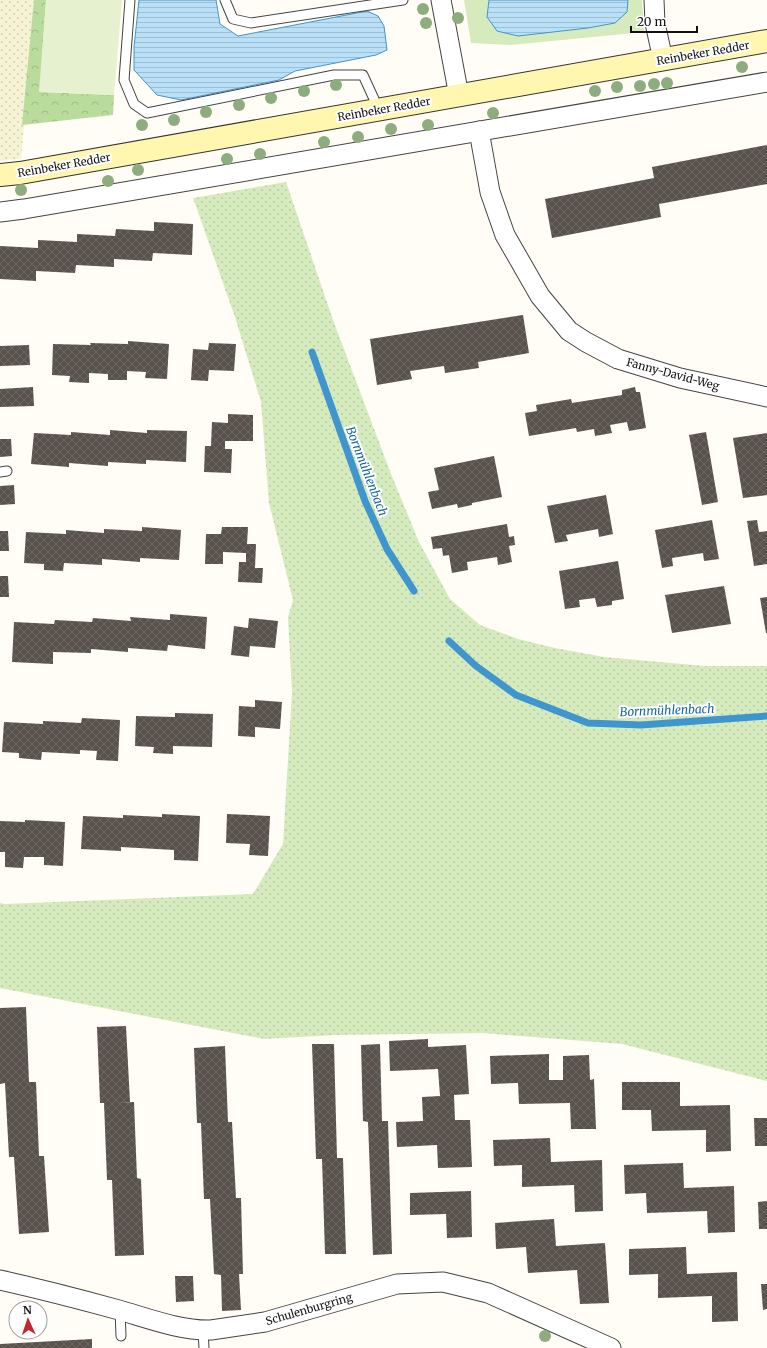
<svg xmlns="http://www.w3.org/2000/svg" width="767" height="1348" viewBox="0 0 767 1348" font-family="Merriweather,serif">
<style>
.farmland{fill:url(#farmland-dots)}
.grass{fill:#d5ebbd}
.forest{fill:url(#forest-crowns)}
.park{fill:url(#park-dots)}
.pitch{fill:#e6f2cf}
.water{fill:url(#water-rules);stroke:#3f96cf}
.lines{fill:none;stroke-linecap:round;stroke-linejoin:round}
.stream{stroke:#3f96cf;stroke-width:7}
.building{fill:url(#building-cross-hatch)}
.lane-casing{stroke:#444;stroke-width:11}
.street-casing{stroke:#444;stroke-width:21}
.secondary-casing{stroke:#333;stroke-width:24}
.lane{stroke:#fff;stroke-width:9}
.street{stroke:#fff;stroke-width:19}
.secondary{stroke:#fff6b0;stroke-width:22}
.tree{fill:#8dad7f}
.labels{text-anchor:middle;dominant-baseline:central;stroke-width:4;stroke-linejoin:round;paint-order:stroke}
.street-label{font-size:11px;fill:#111;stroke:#fff}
.water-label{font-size:12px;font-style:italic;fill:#1768a6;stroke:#fff}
</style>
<defs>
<pattern id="farmland-dots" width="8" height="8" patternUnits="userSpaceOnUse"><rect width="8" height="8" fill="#f6f3d4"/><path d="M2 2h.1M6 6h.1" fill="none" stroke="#d2cfb5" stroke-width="1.8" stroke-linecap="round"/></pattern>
<pattern id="forest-crowns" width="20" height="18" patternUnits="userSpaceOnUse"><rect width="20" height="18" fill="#b9dc9c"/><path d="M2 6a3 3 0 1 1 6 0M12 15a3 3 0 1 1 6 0" fill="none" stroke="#9ebc85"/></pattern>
<pattern id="park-dots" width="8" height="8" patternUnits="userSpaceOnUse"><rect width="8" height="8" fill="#d5ebbd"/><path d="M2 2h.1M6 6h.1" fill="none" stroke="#b6c8a1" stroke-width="1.8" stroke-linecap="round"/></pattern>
<pattern id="water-rules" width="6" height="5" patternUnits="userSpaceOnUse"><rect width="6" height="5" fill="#b9e0f7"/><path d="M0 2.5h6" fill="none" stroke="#9ebfd3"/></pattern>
<pattern id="building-cross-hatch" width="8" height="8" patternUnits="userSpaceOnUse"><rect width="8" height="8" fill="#5a524d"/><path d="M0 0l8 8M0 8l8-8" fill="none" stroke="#6d6662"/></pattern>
</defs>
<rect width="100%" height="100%" fill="#fffdf5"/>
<path class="farmland" d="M 0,0 L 36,0 L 21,159 L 0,161 Z"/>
<path class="grass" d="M 464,0 L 489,0 L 487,17 L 627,12 L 628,0 L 642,0 L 644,32 L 511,45 L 471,43 Z"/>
<path class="forest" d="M 34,0 L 46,0 L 40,92 L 114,95 L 113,115 L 22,125 Z"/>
<path class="park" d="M 286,182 L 333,320 L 391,474 L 419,542 L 450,599 L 480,625 L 518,639 L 555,648 L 604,657 L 705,666 L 767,666 L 767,1081 L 622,1044 L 483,1033 L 335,1035 L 264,1039 L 0,988 L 0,903 L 5,904 L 253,894 L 283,844 L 292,692 L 288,617 L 293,600 L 269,503 L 261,402 L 235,317 L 193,198 Z"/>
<path class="pitch" d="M 46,0 L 122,0 L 114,95 L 39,92 Z"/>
<g class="water">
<path d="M 139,0 L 216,0 L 220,24 L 238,36 L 367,11 L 378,16 L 384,26 L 387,50 L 376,55 L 295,71 L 279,80 L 181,100 L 157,95 L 134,70 L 134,47 Z"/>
<path d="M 489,0 L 628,0 L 627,12 L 615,23 L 588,28 L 518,36 L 497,31 L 487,17 Z"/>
</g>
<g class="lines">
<g class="stream">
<path d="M 312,352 L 365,501 L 387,549 L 414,591"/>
<path d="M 449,641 L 476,666 L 516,695 L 588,723 L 641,725 L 767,716"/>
</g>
</g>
<g class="building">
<path d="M 767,145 L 767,184 L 659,204 L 661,217 L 552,238 L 545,199 L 654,178 L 652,167 Z"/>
<path d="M 154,222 L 193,224 L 192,255 L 153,253 L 152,261 L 114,259 L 114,267 L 76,265 L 75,273 L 36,271 L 36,281 L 0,279 L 0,246 L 38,248 L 38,240 L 77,242 L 77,234 L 115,236 L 116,229 L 154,231 Z"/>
<path d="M 523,315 L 529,353 L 478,362 L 479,368 L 445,373 L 444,366 L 410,371 L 412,379 L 377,385 L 370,339 Z"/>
<path d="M 128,341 L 169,344 L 167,379 L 145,378 L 146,372 L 127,371 L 127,380 L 108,380 L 108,374 L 89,373 L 89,383 L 69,382 L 70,376 L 52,375 L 53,344 L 91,345 L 90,343 L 128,344 Z"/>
<path d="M 209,343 L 236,344 L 234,371 L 209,370 L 208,381 L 191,380 L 193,349 L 208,350 Z"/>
<path d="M 29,345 L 30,365 L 0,366 L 0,346 Z"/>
<path d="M 33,387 L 34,406 L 0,407 L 0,389 Z"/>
<path d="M 635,387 L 636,392 L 640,392 L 646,428 L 629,431 L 627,422 L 610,425 L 612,433 L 595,436 L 594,429 L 577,432 L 576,428 L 529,436 L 525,413 L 537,411 L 536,405 L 571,399 L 572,403 L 622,395 L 622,390 Z"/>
<path d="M 228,414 L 253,415 L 253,441 L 225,441 L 225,449 L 232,449 L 231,473 L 204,472 L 205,446 L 211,446 L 212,422 L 228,423 Z"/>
<path d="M 110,430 L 147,433 L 147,430 L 187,431 L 186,462 L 146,460 L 146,464 L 108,462 L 108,466 L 69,463 L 69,467 L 31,464 L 34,433 L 71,435 L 71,432 L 110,435 Z"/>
<path d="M 706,432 L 718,502 L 702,505 L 689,435 Z"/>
<path d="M 767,433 L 767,495 L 743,498 L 733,438 Z"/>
<path d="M 0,439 L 11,439 L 12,456 L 0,457 Z"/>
<path d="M 494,456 L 502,497 L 472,503 L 472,505 L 458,508 L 457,504 L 432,509 L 428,492 L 439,490 L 434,468 Z"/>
<path d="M 14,485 L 15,504 L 0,505 L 0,486 Z"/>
<path d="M 606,495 L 613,534 L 599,537 L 598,529 L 566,535 L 568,541 L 555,543 L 547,506 Z"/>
<path d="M 712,520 L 719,559 L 704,561 L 703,553 L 672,558 L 673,566 L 662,568 L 655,530 Z"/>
<path d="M 757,520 L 759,532 L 767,531 L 767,564 L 754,566 L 747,521 Z"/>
<path d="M 507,524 L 509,537 L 514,536 L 515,545 L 509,546 L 512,562 L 498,565 L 497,557 L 467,562 L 468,570 L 452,573 L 449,555 L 443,556 L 442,548 L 433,549 L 431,537 Z"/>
<path d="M 142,527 L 181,530 L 179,560 L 140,558 L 140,562 L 102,559 L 102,565 L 64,563 L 63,571 L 44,570 L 44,564 L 24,563 L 26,532 L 66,534 L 66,530 L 104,533 L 104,529 L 142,531 Z"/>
<path d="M 222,527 L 248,527 L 247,544 L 256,544 L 255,568 L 263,568 L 262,583 L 238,582 L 239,562 L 246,562 L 246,553 L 223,552 L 223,564 L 205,564 L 206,534 L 221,534 Z"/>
<path d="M 0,531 L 8,531 L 9,551 L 0,551 Z"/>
<path d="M 618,561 L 624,599 L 612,601 L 612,605 L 597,607 L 595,598 L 579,600 L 580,607 L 565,609 L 559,571 Z"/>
<path d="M 0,576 L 8,576 L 9,597 L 0,597 Z"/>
<path d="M 724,586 L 731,624 L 672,633 L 665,595 Z"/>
<path d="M 767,597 L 767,633 L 766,633 L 760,598 Z"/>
<path d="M 170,614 L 207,617 L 205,649 L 168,645 L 167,651 L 128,648 L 128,652 L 91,649 L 91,653 L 53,652 L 53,664 L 12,662 L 14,622 L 54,624 L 55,620 L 92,622 L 93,618 L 131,621 L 130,617 L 170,620 Z"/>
<path d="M 249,618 L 278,621 L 275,648 L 250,646 L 249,657 L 231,655 L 234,626 L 248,628 Z"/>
<path d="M 255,700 L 282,702 L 280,729 L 255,727 L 255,737 L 238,736 L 239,706 L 255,707 Z"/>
<path d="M 175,713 L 213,714 L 212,747 L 173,746 L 173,754 L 153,753 L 154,747 L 135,746 L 136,716 L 175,717 Z"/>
<path d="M 82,718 L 120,720 L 118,761 L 96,760 L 97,751 L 80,750 L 80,754 L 42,752 L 41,760 L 19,758 L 19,753 L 2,752 L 4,722 L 43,724 L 43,721 L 81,723 Z"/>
<path d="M 162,814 L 200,816 L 198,861 L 174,860 L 174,850 L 121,847 L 121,851 L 81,849 L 83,816 L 123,818 L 123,815 L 162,817 Z"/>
<path d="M 227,814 L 270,816 L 268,856 L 249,855 L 250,844 L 226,843 Z"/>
<path d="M 25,820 L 65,822 L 63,866 L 44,865 L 44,857 L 24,857 L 23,868 L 5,867 L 5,852 L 0,852 L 0,821 L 25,822 Z"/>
<path d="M 26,1007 L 29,1082 L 36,1082 L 39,1156 L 44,1156 L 49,1232 L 19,1234 L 14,1157 L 9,1157 L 5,1083 L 0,1084 L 0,1008 Z"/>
<path d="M 126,1026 L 130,1102 L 118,1103 L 134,1102 L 137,1178 L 141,1179 L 144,1255 L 115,1256 L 112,1180 L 107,1180 L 104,1103 L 100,1103 L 97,1027 Z"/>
<path d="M 428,1039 L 428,1047 L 466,1045 L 469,1094 L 454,1095 L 455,1120 L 470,1120 L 472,1167 L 438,1168 L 437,1145 L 397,1147 L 396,1122 L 423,1121 L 422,1097 L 440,1096 L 438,1069 L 390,1071 L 389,1041 Z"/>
<path d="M 312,1044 L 334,1044 L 337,1158 L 343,1158 L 346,1254 L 325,1254 L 322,1159 L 316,1159 Z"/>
<path d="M 380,1044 L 382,1121 L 388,1121 L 392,1254 L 373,1255 L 368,1122 L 363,1121 L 361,1045 Z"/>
<path d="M 225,1046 L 228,1122 L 232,1122 L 236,1198 L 241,1198 L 243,1274 L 239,1274 L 241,1310 L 222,1311 L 221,1275 L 214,1274 L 210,1199 L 204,1199 L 201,1123 L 197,1123 L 194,1048 Z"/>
<path d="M 549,1054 L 549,1080 L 563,1080 L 563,1056 L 589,1055 L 590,1080 L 594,1079 L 596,1129 L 571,1129 L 570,1103 L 519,1104 L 518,1083 L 491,1084 L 490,1056 Z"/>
<path d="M 622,1082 L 680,1082 L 680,1106 L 730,1105 L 731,1151 L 706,1152 L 706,1130 L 652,1131 L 651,1110 L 622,1110 Z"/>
<path d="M 754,1118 L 767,1118 L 767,1146 L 755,1146 Z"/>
<path d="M 550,1138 L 551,1162 L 602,1160 L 603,1211 L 575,1212 L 574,1185 L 522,1187 L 522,1165 L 494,1166 L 493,1140 Z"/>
<path d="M 683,1163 L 684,1188 L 734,1186 L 735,1232 L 708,1233 L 707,1211 L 647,1213 L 646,1193 L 625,1194 L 624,1165 Z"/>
<path d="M 471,1191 L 472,1237 L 447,1238 L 446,1214 L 410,1215 L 410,1193 Z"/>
<path d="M 767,1201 L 767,1229 L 759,1229 L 758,1202 Z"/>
<path d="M 554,1219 L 556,1246 L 605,1243 L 609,1303 L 580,1304 L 577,1270 L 528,1273 L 526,1247 L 496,1249 L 495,1223 Z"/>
<path d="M 686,1247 L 687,1274 L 737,1272 L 738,1321 L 712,1322 L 712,1296 L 658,1298 L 658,1274 L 629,1275 L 629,1249 Z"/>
<path d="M 175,1276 L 193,1276 L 194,1301 L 176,1302 Z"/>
<path d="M 761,1284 L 767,1284 L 767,1309 L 763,1310 Z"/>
<path d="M 92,1339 L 92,1348 L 0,1348 L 0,1344 Z"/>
</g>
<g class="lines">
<defs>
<g id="lane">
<path d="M 130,0 L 124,80 L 134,104 L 147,113 L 334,75 L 363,75 L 379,110"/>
<path d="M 225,0 L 233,19 L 251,23 L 403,0"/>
<path d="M 0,472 L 7,471"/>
<path d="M 120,1310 L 121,1336"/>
<path d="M 203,1330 L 204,1348"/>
</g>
<g id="street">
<path d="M 441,0 L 459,96"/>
<path d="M 654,0 L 655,23 L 663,60"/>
<path d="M 479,131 L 490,192 L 505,235 L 540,296 L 569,331 L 586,342 L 618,359 L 680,378 L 767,397"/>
<path d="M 0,212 L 24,209 L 767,82"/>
<path d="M 0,1280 C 40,1289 79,1299 119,1310 C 147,1318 181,1331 211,1330 L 265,1322 L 397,1284 L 443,1282 L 488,1293 L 611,1348"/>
</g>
<path id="secondary" d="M 0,175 L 20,173 L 767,41"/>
</defs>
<use href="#lane" class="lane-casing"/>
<use href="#street" class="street-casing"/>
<use href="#secondary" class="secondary-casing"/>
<use href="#lane" class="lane"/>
<use href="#street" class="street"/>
<use href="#secondary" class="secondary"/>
</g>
<g class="tree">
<circle cx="423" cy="9" r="6"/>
<circle cx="458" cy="18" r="6"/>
<circle cx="426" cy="23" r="6"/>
<circle cx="742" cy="67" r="6"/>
<circle cx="667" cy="83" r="6"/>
<circle cx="654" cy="84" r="6"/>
<circle cx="336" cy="85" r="6"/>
<circle cx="640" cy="86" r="6"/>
<circle cx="617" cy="87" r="6"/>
<circle cx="304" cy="91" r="6"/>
<circle cx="595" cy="91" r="6"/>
<circle cx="271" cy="98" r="6"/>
<circle cx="239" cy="105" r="6"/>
<circle cx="206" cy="112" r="6"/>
<circle cx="493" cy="113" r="6"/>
<circle cx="174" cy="120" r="6"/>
<circle cx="142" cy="125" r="6"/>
<circle cx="428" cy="125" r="6"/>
<circle cx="391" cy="129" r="6"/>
<circle cx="358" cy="137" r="6"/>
<circle cx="324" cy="142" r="6"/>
<circle cx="260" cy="154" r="6"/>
<circle cx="227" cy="159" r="6"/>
<circle cx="138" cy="170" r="6"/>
<circle cx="108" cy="181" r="6"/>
<circle cx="21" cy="190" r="6"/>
<circle cx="545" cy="1336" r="6"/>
</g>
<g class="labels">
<g class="street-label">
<text transform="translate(703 53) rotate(-10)">Reinbeker Redder</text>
<text transform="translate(384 109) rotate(-10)">Reinbeker Redder</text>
<text transform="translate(64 165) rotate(-10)">Reinbeker Redder</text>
<text transform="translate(673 374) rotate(15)">Fanny-David-Weg</text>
<text transform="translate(309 1309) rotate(-16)">Schulenburgring</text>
</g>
<g class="water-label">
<text transform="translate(367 471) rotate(69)">Bornmühlenbach</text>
<text transform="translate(667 710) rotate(-2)">Bornmühlenbach</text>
</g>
</g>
<g transform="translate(28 1320) rotate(357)"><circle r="19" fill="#ffffff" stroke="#a0a0a0"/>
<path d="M0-3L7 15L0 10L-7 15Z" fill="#c4262e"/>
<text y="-6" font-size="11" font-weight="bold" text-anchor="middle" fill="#111111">N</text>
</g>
<path d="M631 26v6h66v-6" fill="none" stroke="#111111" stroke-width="2"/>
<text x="637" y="26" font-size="12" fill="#111111" stroke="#ffffff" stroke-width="3" paint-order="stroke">20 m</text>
</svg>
